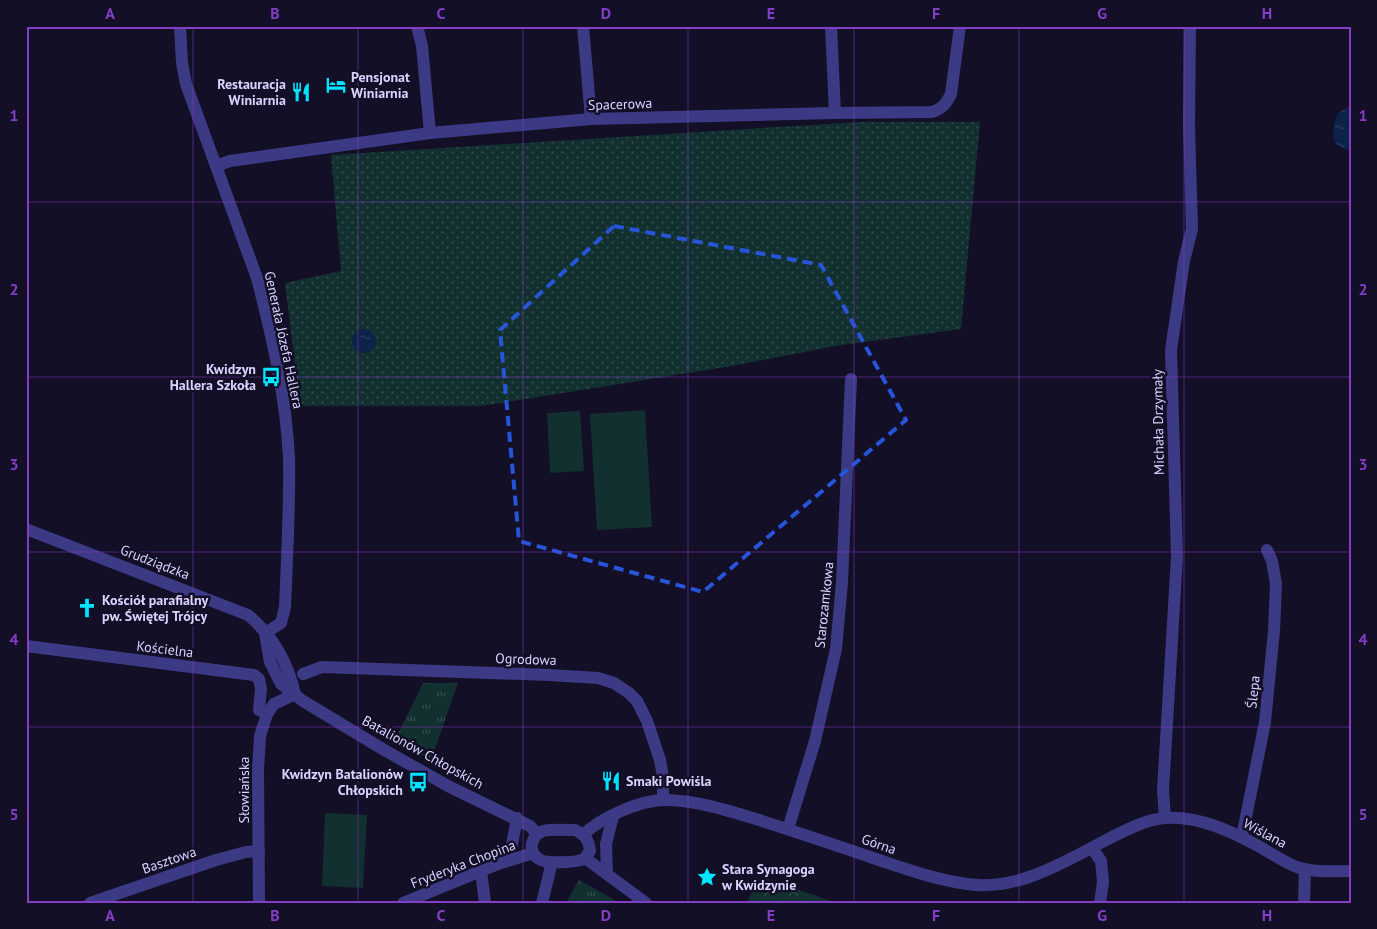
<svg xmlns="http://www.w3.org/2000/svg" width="1377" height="929" viewBox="0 0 1377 929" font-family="'PT Sans',sans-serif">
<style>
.grass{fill:url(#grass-tufts)}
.forest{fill:url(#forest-crowns)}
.park{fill:url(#park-dots)}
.garden{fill:#12302f}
.water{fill:url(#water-ripples)}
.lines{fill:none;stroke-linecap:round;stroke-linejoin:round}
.minor{stroke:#3d3a85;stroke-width:12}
.marked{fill:none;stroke:#2655da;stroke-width:4;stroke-dasharray:10 6;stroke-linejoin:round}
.grid{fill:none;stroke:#843dc5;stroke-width:1;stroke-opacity:0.55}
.labels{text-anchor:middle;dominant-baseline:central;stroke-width:5;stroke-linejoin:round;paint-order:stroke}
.poi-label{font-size:14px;font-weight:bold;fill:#d9d4ff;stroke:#130f26;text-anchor:start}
.street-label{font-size:14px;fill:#d9d4ff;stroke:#130f26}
.neatline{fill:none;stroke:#843dc5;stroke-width:2}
.grid-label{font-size:16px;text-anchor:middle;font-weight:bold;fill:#843dc5}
</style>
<defs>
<pattern id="grass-tufts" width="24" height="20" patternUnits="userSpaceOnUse" patternTransform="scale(1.25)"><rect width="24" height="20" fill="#12302f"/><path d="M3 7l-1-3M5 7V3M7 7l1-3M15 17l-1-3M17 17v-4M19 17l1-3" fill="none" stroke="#344d4e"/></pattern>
<pattern id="forest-crowns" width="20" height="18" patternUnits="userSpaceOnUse" patternTransform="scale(1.25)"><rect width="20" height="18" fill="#12302f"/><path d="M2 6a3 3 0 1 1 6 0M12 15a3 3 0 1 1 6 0" fill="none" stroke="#344d4e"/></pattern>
<pattern id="park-dots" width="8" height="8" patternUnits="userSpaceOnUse" patternTransform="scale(1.25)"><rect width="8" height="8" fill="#12302f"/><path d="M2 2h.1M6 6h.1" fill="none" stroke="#344d4e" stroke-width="1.8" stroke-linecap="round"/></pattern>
<pattern id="water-ripples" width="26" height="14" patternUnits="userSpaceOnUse" patternTransform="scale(1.25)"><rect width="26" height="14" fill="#0c2248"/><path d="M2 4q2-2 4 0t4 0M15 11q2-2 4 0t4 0" fill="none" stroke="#2f4163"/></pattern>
</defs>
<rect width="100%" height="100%" fill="#130f26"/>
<g class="grass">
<path d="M 423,683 L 458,683 L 431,760 L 395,740 Z"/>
<path d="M 579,880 L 613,899 L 617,903 L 566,903 Z"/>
</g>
<path class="forest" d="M 761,877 L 837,903 L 746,903 Z"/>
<path class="park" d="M 860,122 L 980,122 L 961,329 L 835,346 L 732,366 L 482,406 L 300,406 L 285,283 L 341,271 L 331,155 Z"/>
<g class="garden">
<path d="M 645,410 L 652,527 L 597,530 L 590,414 Z"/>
<path d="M 580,411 L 584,471 L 550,473 L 547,413 Z"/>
<path d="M 325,813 L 367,815 L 363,888 L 322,886 Z"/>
</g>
<g class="water">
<path d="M 1351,106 L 1351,152 L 1336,144 L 1333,136 L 1334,123 L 1339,112 Z"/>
<circle cx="364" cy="341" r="12"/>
</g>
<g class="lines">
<g class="minor">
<path d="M 180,26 L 182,63 L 186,84 L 257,278 C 272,336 286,397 289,458 C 290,507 287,557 285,607 L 281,623 L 265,633"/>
<path d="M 417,26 L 422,46 L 430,133"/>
<path d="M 583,26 L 591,119"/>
<path d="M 831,26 L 835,113"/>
<path d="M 216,166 L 230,161 L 430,133 L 591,119 L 835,113 L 932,112 C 942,109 946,104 951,94 L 960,26"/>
<path d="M 26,529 L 248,615 C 272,635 288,663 295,694"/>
<path d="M 265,633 L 270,662 L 281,684 L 303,701 L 386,751 L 448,786 L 530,826 L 537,834"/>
<path d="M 26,646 L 254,675 L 259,679 L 261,689 L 259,710 L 267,714"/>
<path d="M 303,674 L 322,667 L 549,675 L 598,678 L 614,683 L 629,693 L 637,701 L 647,721 L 660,760 L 663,776 L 663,800"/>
<path d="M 1165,818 L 1163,790 L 1177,556 L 1171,350 L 1184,261 L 1192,229 L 1189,126 L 1190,26"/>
<path d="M 788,829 L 815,741 L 836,649 L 842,582 L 851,379"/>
<path d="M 575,830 C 585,835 589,840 590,851 C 588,853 587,856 585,858 C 579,863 545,864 539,859 C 527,852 531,835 543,831 C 553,829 565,830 575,830 Z"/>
<path d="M 583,835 C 600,818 640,800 664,800 C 695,800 727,810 756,819 C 796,832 836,845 876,859 C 906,869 936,880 967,884 C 1019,892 1067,860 1112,837 C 1128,829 1147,819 1166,818 C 1200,816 1233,832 1262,848 C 1272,854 1283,861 1294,866 C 1312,873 1332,871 1351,871"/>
<path d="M 1242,837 L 1265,722 L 1274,631 L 1276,584 L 1272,561 L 1267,550"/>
<path d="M 1092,848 L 1101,861 L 1103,882 L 1100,903"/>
<path d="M 585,858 L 646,903"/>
<path d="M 509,860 L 517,818"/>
<path d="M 481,871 L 485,903"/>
<path d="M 607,873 L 606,844 L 613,816"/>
<path d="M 90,903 L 216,860 L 246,852 L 259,851"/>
<path d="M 259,903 L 258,770 L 260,736 L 267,714 L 274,704 L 295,694"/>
<path d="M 403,903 L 498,864 L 533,853"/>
<path d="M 542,903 L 552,862"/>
<path d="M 1304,903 L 1305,869"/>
</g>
</g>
<path class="marked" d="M 614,226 L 821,265 L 906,420 L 703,592 L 519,541 L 500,330 Z"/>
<path class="grid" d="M 193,26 L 193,903M 358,26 L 358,903M 523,26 L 523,903M 688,26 L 688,903M 854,26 L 854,903M 1019,26 L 1019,903M 1184,26 L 1184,903M 26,202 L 1351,202M 26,377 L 1351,377M 26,552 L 1351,552M 26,727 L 1351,727"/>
<defs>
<symbol id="hotel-bare" viewBox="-9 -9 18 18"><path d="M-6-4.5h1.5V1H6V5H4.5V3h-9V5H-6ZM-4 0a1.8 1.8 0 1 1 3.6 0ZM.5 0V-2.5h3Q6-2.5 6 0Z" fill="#00e5ff" stroke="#130f26" stroke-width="2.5" paint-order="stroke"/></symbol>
<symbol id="restaurant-bare" viewBox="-9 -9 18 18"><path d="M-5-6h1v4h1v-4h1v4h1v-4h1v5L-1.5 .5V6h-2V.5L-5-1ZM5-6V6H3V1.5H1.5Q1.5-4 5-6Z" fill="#00e5ff" stroke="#130f26" stroke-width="2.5" paint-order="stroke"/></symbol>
<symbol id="bus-bare" viewBox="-9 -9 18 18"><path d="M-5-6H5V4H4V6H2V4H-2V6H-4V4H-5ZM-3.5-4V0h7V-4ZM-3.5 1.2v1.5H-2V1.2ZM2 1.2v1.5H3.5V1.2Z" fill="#00e5ff" stroke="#130f26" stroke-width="2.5" paint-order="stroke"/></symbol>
<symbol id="church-bare" viewBox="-9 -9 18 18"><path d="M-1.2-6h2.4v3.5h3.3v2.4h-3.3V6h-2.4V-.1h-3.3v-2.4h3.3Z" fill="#00e5ff" stroke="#130f26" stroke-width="2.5" paint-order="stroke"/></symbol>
<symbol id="sight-bare" viewBox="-9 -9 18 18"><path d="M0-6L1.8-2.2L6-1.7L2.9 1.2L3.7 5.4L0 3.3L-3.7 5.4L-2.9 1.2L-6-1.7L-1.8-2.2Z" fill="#00e5ff" stroke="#130f26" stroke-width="2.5" paint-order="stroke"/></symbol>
</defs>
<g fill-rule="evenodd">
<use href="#hotel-bare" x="322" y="71" width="28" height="28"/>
<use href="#restaurant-bare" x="287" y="78" width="28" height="28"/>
<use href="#bus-bare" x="257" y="363" width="28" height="28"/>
<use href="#church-bare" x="73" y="594" width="28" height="28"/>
<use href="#restaurant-bare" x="597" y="767" width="28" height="28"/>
<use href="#bus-bare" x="404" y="768" width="28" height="28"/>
<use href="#sight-bare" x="693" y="863" width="28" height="28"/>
</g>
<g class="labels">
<g class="poi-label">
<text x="351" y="77">Pensjonat<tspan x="351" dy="16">Winiarnia</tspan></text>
<text x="286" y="84" text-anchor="end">Restauracja<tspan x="286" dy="16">Winiarnia</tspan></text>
<text x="256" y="369" text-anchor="end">Kwidzyn<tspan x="256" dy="16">Hallera Szkoła</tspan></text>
<text x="102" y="600">Kościół parafialny<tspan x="102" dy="16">pw. Świętej Trójcy</tspan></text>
<text x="403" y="774" text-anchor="end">Kwidzyn Batalionów<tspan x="403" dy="16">Chłopskich</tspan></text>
<text x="626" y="781">Smaki Powiśla</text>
<text x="722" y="869">Stara Synagoga<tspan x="722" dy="16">w Kwidzynie</tspan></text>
</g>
<g class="street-label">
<text transform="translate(620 104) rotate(-2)">Spacerowa</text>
<text transform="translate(284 340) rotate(78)">Generała Józefa Hallera</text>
<text transform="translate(1158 422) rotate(-91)">Michała Drzymały</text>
<text transform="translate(155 562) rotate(21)">Grudziądzka</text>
<text transform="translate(824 605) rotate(-84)">Starozamkowa</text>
<text transform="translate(165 649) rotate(7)">Kościelna</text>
<text transform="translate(526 659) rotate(2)">Ogrodowa</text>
<text transform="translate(1253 692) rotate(-84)">Ślepa</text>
<text transform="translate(423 752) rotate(29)">Batalionów Chłopskich</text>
<text transform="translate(244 790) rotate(-90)">Słowiańska</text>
<text transform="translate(1265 833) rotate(28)">Wiślana</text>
<text transform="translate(879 844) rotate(19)">Górna</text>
<text transform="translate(169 860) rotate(-19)">Basztowa</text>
<text transform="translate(463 864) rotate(-21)">Fryderyka Chopina</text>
</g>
</g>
<rect width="1377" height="929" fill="none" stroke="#130f26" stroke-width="55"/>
<rect x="28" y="28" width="1322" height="874" class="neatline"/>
<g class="grid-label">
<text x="110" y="19">A</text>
<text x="275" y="19">B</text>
<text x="441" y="19">C</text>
<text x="606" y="19">D</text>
<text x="771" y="19">E</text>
<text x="936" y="19">F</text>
<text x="1102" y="19">G</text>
<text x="1267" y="19">H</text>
<text x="14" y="121">1</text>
<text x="1363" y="121">1</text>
<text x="14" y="295">2</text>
<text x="1363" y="295">2</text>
<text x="14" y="470">3</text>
<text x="1363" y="470">3</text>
<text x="14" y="645">4</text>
<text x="1363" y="645">4</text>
<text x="14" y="820">5</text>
<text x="1363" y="820">5</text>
<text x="110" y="921">A</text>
<text x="275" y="921">B</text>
<text x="441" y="921">C</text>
<text x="606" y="921">D</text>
<text x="771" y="921">E</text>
<text x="936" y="921">F</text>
<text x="1102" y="921">G</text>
<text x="1267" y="921">H</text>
</g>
</svg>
